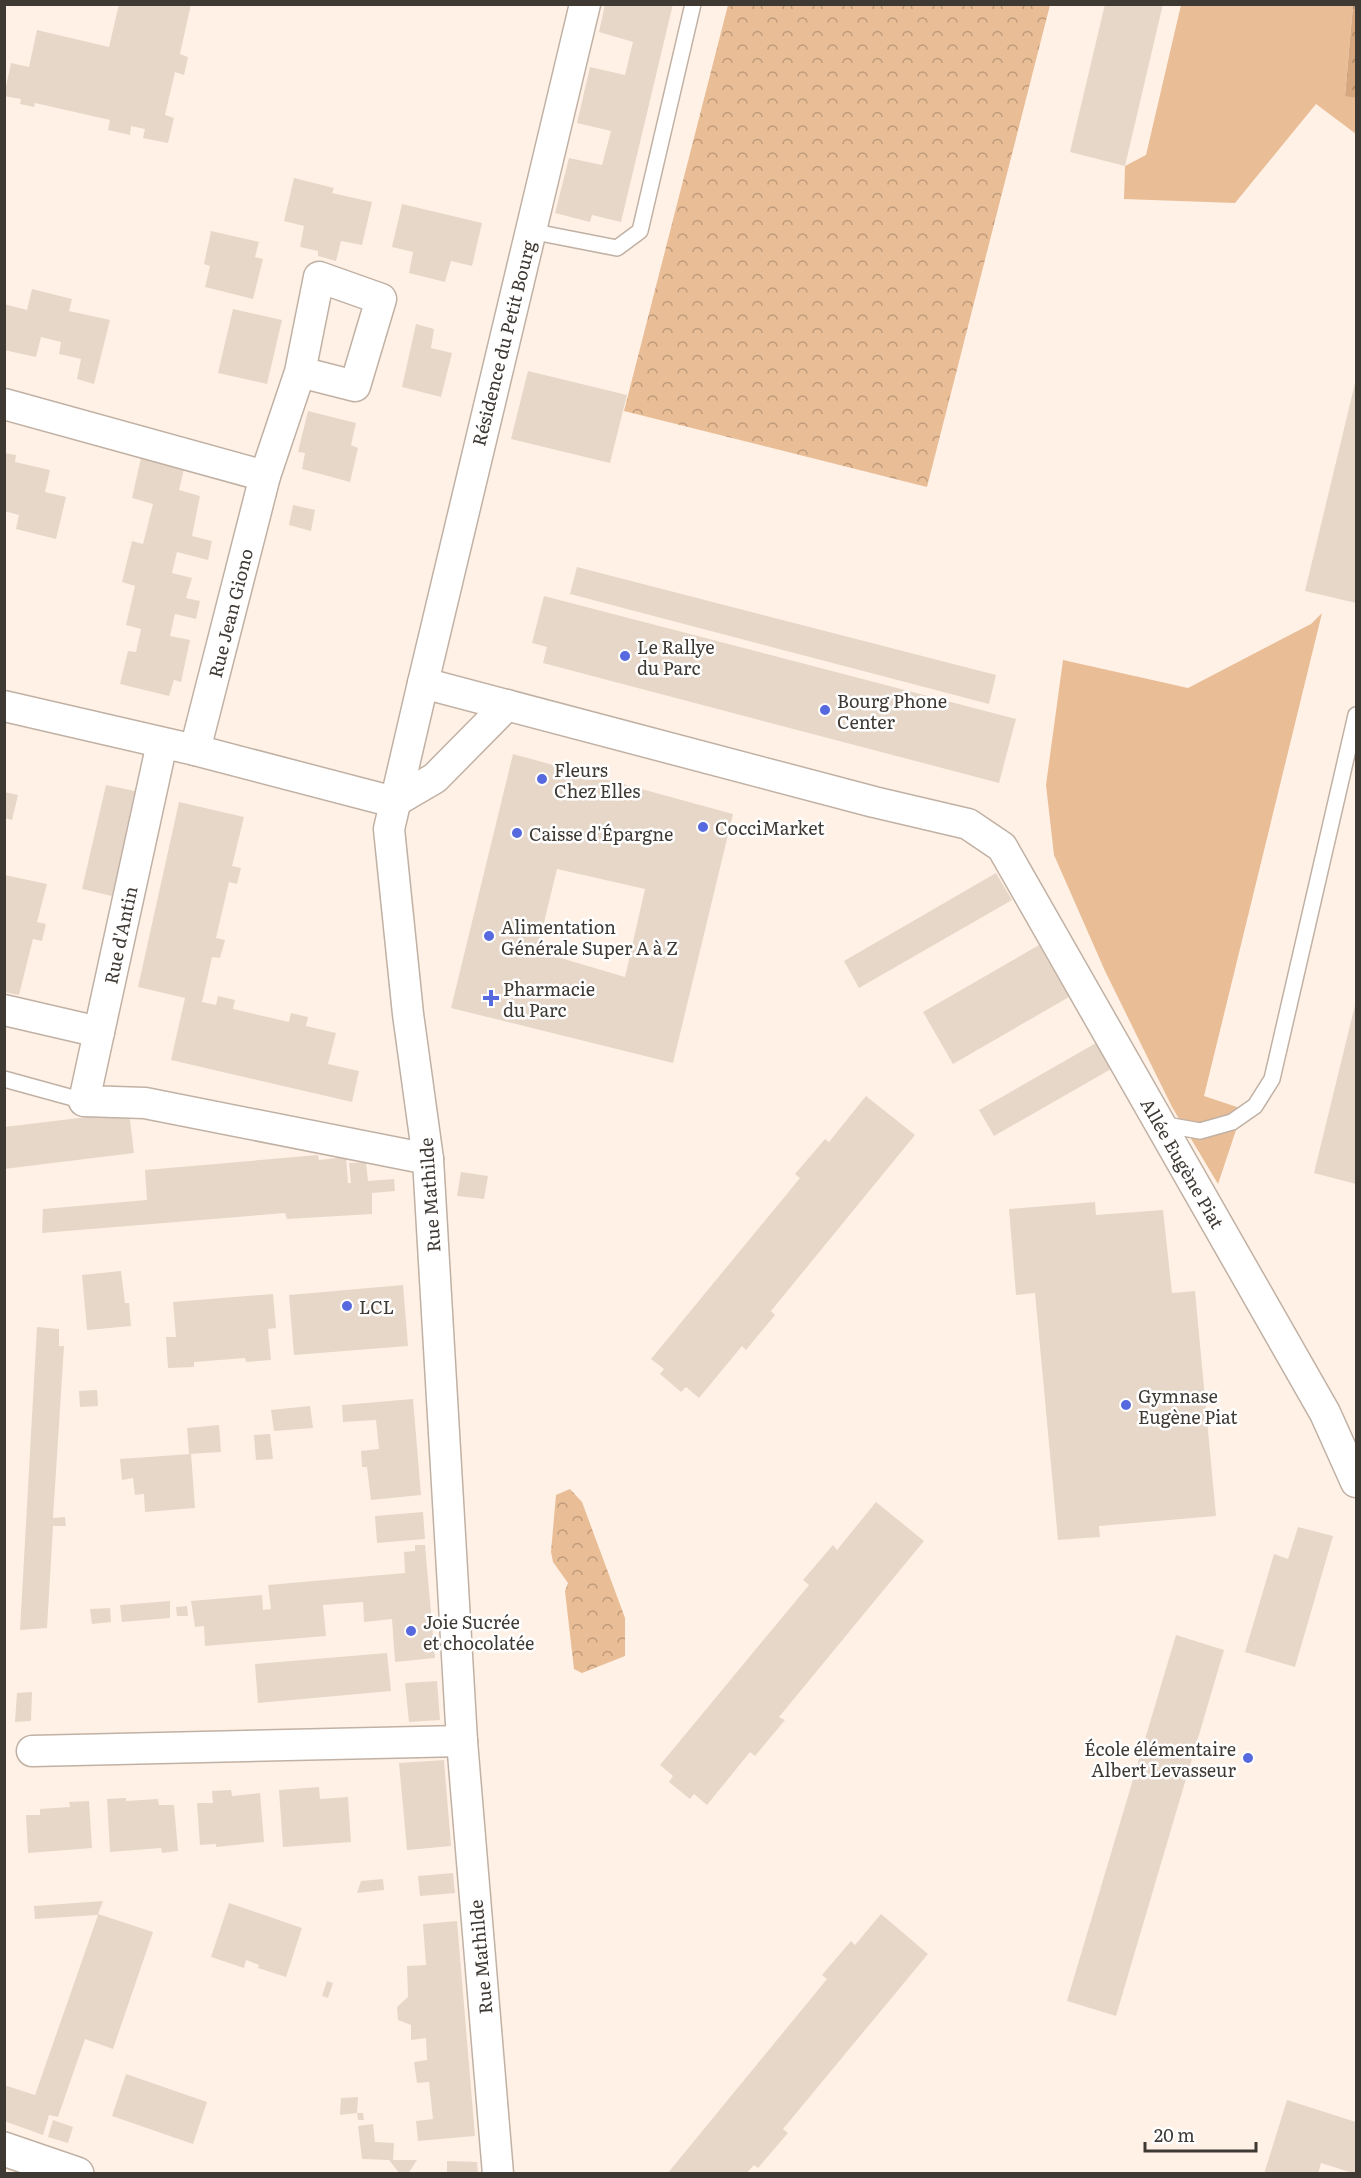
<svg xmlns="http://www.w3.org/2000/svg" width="1361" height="2178" viewBox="0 0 1361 2178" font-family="Literata,serif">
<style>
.grass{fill:#e9bd96}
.forest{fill:url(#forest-crowns)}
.park{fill:url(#park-crowns)}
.building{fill:#e7d7c9;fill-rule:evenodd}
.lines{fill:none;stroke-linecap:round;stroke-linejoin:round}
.lane-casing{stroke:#c1b1a4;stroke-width:18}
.street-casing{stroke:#c1b1a4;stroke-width:33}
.secondary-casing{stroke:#c1b1a4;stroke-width:36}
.lane{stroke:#fff;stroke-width:15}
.street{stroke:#fff;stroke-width:30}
.secondary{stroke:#fff;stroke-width:33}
.poi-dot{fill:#5669df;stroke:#fff;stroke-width:2}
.labels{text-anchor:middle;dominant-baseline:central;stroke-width:5;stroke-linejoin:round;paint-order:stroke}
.street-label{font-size:18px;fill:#3f3934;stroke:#fff}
.poi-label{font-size:18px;fill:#3f3934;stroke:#fff;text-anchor:start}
</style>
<defs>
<pattern id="forest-crowns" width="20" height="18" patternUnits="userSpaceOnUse" patternTransform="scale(1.5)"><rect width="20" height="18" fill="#d7a87f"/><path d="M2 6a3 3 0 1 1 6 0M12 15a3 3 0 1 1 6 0" fill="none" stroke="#b08a69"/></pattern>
<pattern id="park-crowns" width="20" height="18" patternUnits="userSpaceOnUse" patternTransform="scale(1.5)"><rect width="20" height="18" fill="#e9bd96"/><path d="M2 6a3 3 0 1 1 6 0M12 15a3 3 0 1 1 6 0" fill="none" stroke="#be9b7b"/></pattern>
</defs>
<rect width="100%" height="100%" fill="#fff1e6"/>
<g class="grass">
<path d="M 1181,5 L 1353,5 L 1345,95 L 1356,98 L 1356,134 L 1316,104 L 1235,203 L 1124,199 L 1125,166 L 1146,155 Z"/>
<path d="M 1322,613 L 1204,1096 L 1243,1109 L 1218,1184 L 1172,1107 L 1105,971 L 1054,855 L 1046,785 L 1063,660 L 1188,688 L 1311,624 Z"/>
</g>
<path class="forest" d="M 1353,5 L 1356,5 L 1356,98 L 1345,96 Z"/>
<g class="park">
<path d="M 728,5 L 1050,5 L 927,487 L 624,411 Z"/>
<path d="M 570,1489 L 582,1502 L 625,1618 L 625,1656 L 582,1673 L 574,1669 L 565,1591 L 568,1583 L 553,1562 L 551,1552 L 556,1495 Z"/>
</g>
<g class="building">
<path d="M 119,4 L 191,4 L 180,54 L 188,57 L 184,75 L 175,72 L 165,115 L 174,118 L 168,143 L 143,138 L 145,129 L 131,126 L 130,135 L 108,130 L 110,120 L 35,103 L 34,107 L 20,104 L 21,99 L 4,96 L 11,63 L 29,67 L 37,30 L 109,47 Z"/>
<path d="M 605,4 L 673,4 L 621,222 L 592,215 L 590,222 L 555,213 L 569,158 L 602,165 L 611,131 L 577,123 L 590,67 L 625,75 L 633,42 L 599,32 Z"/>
<path d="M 1105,4 L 1163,4 L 1125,166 L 1070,152 Z"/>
<path d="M 294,178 L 334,188 L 332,193 L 372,202 L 362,245 L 341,241 L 336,261 L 318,256 L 318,251 L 300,247 L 304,226 L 284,221 Z"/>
<path d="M 402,204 L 482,223 L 472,266 L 451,261 L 445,282 L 409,273 L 413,252 L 392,247 Z"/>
<path d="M 211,231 L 259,242 L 255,257 L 263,259 L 253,299 L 205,287 L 210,266 L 204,264 Z"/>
<path d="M 32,289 L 72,299 L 69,311 L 110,320 L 94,384 L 77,379 L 81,359 L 59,354 L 61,342 L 41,337 L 36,357 L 4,350 L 4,304 L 27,310 Z"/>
<path d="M 233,309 L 282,320 L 267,384 L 218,373 Z"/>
<path d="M 416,324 L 434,329 L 431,348 L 452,353 L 441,397 L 402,387 Z"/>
<path d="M 528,371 L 627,395 L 610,463 L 511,439 Z"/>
<path d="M 1356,379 L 1356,603 L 1305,591 Z"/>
<path d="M 308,411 L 356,423 L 351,445 L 358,448 L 350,482 L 302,469 L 305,453 L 298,452 Z"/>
<path d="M 4,453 L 16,455 L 15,462 L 50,470 L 45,492 L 66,497 L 56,539 L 16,529 L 19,515 L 4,511 Z"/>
<path d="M 141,458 L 184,469 L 179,490 L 200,496 L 192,536 L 212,541 L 208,560 L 177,552 L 172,573 L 192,578 L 186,598 L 200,601 L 196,619 L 175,614 L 170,636 L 190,640 L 181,682 L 174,680 L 169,696 L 120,684 L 128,651 L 136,652 L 141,629 L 126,625 L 135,586 L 122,582 L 132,541 L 143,544 L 153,504 L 132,498 Z"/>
<path d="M 293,505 L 315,510 L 311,531 L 289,525 Z"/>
<path d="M 577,567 L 996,675 L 989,704 L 570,594 Z"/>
<path d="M 544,596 L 1016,719 L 999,783 L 543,663 L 547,647 L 532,643 Z"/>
<path d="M 513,754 L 733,814 L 673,1063 L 451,1008 ZM 557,869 L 645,889 L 625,977 L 537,951 Z"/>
<path d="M 106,785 L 135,791 L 112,896 L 82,889 Z"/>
<path d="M 4,792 L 18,795 L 12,820 L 4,818 Z"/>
<path d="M 179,802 L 244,817 L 232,866 L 241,868 L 237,884 L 229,882 L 216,938 L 225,940 L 220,958 L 212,957 L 202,1002 L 216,1005 L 218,996 L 235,1000 L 233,1009 L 289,1022 L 291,1013 L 308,1017 L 306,1026 L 336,1033 L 328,1064 L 359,1071 L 352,1102 L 171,1060 L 185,998 L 138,987 Z"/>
<path d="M 996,873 L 1012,900 L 859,988 L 844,961 Z"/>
<path d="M 5,875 L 47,884 L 37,922 L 46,924 L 42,941 L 33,939 L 19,995 L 4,992 Z"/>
<path d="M 1039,945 L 1069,997 L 953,1064 L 923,1012 Z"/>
<path d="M 1356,1001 L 1356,1184 L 1314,1173 Z"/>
<path d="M 1096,1043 L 1111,1069 L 994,1136 L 979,1110 Z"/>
<path d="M 866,1096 L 915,1135 L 771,1311 L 775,1315 L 746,1350 L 742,1346 L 699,1398 L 686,1387 L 681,1392 L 660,1374 L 664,1369 L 651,1359 L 800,1178 L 795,1174 L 825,1139 L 829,1142 Z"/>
<path d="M 129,1112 L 134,1153 L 4,1169 L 4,1127 Z"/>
<path d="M 318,1155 L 319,1160 L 346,1157 L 348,1183 L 351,1183 L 349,1163 L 366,1162 L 368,1181 L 394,1179 L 395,1191 L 372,1193 L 372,1214 L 287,1219 L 285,1213 L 42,1233 L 43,1209 L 147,1200 L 145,1170 Z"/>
<path d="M 461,1172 L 488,1176 L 484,1199 L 457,1196 Z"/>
<path d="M 1095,1202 L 1096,1215 L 1163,1210 L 1172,1293 L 1195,1291 L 1216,1516 L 1099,1526 L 1100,1537 L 1058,1540 L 1035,1293 L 1016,1295 L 1009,1209 Z"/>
<path d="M 121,1271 L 125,1303 L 129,1303 L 131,1326 L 87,1330 L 82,1275 Z"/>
<path d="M 403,1285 L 408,1346 L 294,1355 L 289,1295 Z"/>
<path d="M 273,1294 L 276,1328 L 268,1329 L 271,1360 L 246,1362 L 245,1358 L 194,1362 L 194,1367 L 168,1368 L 166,1337 L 176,1337 L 173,1302 Z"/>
<path d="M 37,1327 L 59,1329 L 59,1346 L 64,1346 L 53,1518 L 65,1517 L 66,1526 L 53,1526 L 47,1628 L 20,1630 Z"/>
<path d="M 97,1390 L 98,1406 L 80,1407 L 79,1391 Z"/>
<path d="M 413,1399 L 421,1495 L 371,1500 L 367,1467 L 362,1467 L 361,1451 L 379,1449 L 376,1420 L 343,1422 L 342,1405 Z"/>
<path d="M 310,1406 L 313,1428 L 274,1431 L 271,1410 Z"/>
<path d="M 219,1425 L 221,1452 L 189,1454 L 187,1428 Z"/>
<path d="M 270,1434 L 273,1459 L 256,1460 L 254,1435 Z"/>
<path d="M 191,1454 L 195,1508 L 145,1512 L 144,1494 L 135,1495 L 133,1478 L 122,1480 L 120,1459 Z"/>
<path d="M 876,1502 L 924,1541 L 779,1717 L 785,1720 L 755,1756 L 750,1752 L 707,1805 L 694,1794 L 690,1799 L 669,1782 L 673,1776 L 660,1765 L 809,1585 L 803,1580 L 833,1545 L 837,1550 Z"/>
<path d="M 423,1512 L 425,1539 L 377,1543 L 375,1516 Z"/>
<path d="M 1298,1527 L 1333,1536 L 1295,1667 L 1245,1652 L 1274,1554 L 1288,1559 Z"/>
<path d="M 415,1545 L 425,1545 L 435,1658 L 395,1662 L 392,1619 L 364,1622 L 363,1602 L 323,1605 L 326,1636 L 205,1646 L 204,1626 L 195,1627 L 191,1601 L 262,1595 L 263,1610 L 271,1609 L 268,1585 L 405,1573 L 404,1552 L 415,1551 Z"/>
<path d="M 170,1601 L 170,1618 L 122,1622 L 120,1605 Z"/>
<path d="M 187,1606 L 188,1616 L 177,1616 L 176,1607 Z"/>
<path d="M 110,1608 L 111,1622 L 92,1624 L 90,1609 Z"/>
<path d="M 1176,1635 L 1224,1650 L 1116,2016 L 1067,2001 Z"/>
<path d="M 387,1653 L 391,1691 L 258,1703 L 255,1664 Z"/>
<path d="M 437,1681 L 440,1720 L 409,1722 L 405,1683 Z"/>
<path d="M 32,1692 L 31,1721 L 15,1722 L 17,1693 Z"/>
<path d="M 444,1760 L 451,1846 L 407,1850 L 399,1763 Z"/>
<path d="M 319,1787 L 320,1799 L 348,1797 L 351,1842 L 283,1847 L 279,1790 Z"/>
<path d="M 231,1790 L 232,1796 L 260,1793 L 264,1842 L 216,1847 L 216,1844 L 200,1845 L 197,1803 L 213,1803 L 212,1791 Z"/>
<path d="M 126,1798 L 126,1801 L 158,1799 L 159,1805 L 174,1805 L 178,1851 L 162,1853 L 161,1848 L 110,1852 L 107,1799 Z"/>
<path d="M 89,1801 L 92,1848 L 28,1853 L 26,1815 L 40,1815 L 40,1809 L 70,1807 L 69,1802 Z"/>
<path d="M 453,1873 L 455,1893 L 420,1896 L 418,1876 Z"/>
<path d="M 383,1879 L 384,1890 L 357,1893 L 361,1881 Z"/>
<path d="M 103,1901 L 98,1914 L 153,1932 L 113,2049 L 85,2039 L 58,2117 L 49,2115 L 43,2135 L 4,2121 L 4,2085 L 35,2095 L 98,1915 L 35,1919 L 34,1906 Z"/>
<path d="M 229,1903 L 302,1928 L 286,1977 L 258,1968 L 259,1965 L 246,1960 L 244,1968 L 211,1957 Z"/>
<path d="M 881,1914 L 928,1954 L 783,2129 L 788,2133 L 758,2168 L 754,2165 L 746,2174 L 667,2174 L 827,1979 L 822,1975 L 851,1941 L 855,1945 Z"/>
<path d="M 457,1921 L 475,2136 L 418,2141 L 416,2121 L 433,2119 L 429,2082 L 417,2083 L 414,2062 L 427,2060 L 426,2038 L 411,2040 L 411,2025 L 398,2020 L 397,2007 L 408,1997 L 407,1966 L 426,1965 L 423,1924 Z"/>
<path d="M 327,1981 L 333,1983 L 328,1998 L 322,1996 Z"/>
<path d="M 126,2074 L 207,2102 L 193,2144 L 112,2116 Z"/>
<path d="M 358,2097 L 357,2113 L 363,2113 L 364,2120 L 358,2120 L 357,2113 L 340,2115 L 341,2098 Z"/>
<path d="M 1287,2100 L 1356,2122 L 1356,2174 L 1321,2163 L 1318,2174 L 1264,2174 Z"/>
<path d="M 53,2120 L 73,2127 L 68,2143 L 48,2137 Z"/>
<path d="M 373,2124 L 375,2142 L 394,2143 L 393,2160 L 417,2160 L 408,2174 L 400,2174 L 389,2160 L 362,2159 L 358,2126 Z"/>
<path d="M 447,2161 L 477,2162 L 478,2174 L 447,2174 Z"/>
</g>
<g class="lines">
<defs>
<g id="lane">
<path d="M 530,231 L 617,248 L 640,231 L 693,4"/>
<path d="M 4,1079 L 84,1101"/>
<path d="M 1161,1124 L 1200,1131 L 1232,1122 L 1255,1106 L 1272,1079 L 1356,715"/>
</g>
<g id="street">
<path d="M 4,404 L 265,476"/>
<path d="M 423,683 L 585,4"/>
<path d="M 4,706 L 195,750 L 394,802"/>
<path d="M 195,750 L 265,476 L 300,372 L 319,277 L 381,299 L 355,386 L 300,372"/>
<path d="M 394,802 L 435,778 L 507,705"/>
<path d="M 4,1010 L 99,1032 L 162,743"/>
<path d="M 99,1032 L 84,1101 L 145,1103 L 428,1159"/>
<path d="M 32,1751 L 462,1741"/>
<path d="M 498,2174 L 462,1741 L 428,1159 L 408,1014 L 389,829 L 423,683 L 874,802 L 968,824 L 1002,847 L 1325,1413 L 1356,1482"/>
</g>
<path id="secondary" d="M 4,2149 L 77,2174"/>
</defs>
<use href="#lane" class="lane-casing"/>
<use href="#street" class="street-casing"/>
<use href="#secondary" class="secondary-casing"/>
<use href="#lane" class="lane"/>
<use href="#street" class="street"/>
<use href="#secondary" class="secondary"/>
</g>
<g class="poi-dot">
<circle cx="625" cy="656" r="6"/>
<circle cx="825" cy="710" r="6"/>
<circle cx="542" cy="779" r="6"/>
<circle cx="703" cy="827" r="6"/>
<circle cx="517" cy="833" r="6"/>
<circle cx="489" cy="936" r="6"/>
<path d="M488 989h6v6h6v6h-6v6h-6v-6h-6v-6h6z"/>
<circle cx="347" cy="1306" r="6"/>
<circle cx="1126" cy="1405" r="6"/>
<circle cx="411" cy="1631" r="6"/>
<circle cx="1248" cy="1758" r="6"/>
</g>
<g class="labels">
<g class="street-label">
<text transform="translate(503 343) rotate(-76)">Résidence du Petit Bourg</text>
<text transform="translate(230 613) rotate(-76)">Rue Jean Giono</text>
<text transform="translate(120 935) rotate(-78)">Rue d'Antin</text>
<text transform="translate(1183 1163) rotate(60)">Allée Eugène Piat</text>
<text transform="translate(429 1195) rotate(-94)">Rue Mathilde</text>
<text transform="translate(480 1957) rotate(-95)">Rue Mathilde</text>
</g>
<g class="poi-label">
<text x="637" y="646">Le Rallye<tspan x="637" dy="21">du Parc</tspan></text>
<text x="837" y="700">Bourg Phone<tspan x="837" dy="21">Center</tspan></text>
<text x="554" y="769">Fleurs<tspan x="554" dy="21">Chez Elles</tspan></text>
<text x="715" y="827">CocciMarket</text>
<text x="529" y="833">Caisse d'Épargne</text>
<text x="501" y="926">Alimentation<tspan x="501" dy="21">Générale Super A à Z</tspan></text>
<text x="503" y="988">Pharmacie<tspan x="503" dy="21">du Parc</tspan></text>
<text x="359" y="1306">LCL</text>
<text x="1138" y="1395">Gymnase<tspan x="1138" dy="21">Eugène Piat</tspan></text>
<text x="423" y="1621">Joie Sucrée<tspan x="423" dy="21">et chocolatée</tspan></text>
<text x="1236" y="1748" text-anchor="end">École élémentaire<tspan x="1236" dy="21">Albert Levasseur</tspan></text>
</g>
</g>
<rect width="1361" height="2178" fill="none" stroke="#3f3934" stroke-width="12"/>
<path d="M1145 2142v9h111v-9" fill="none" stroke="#3f3934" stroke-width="3"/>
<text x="1154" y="2142" font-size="18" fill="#3f3934" stroke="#ffffff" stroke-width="4.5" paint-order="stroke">20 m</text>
</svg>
